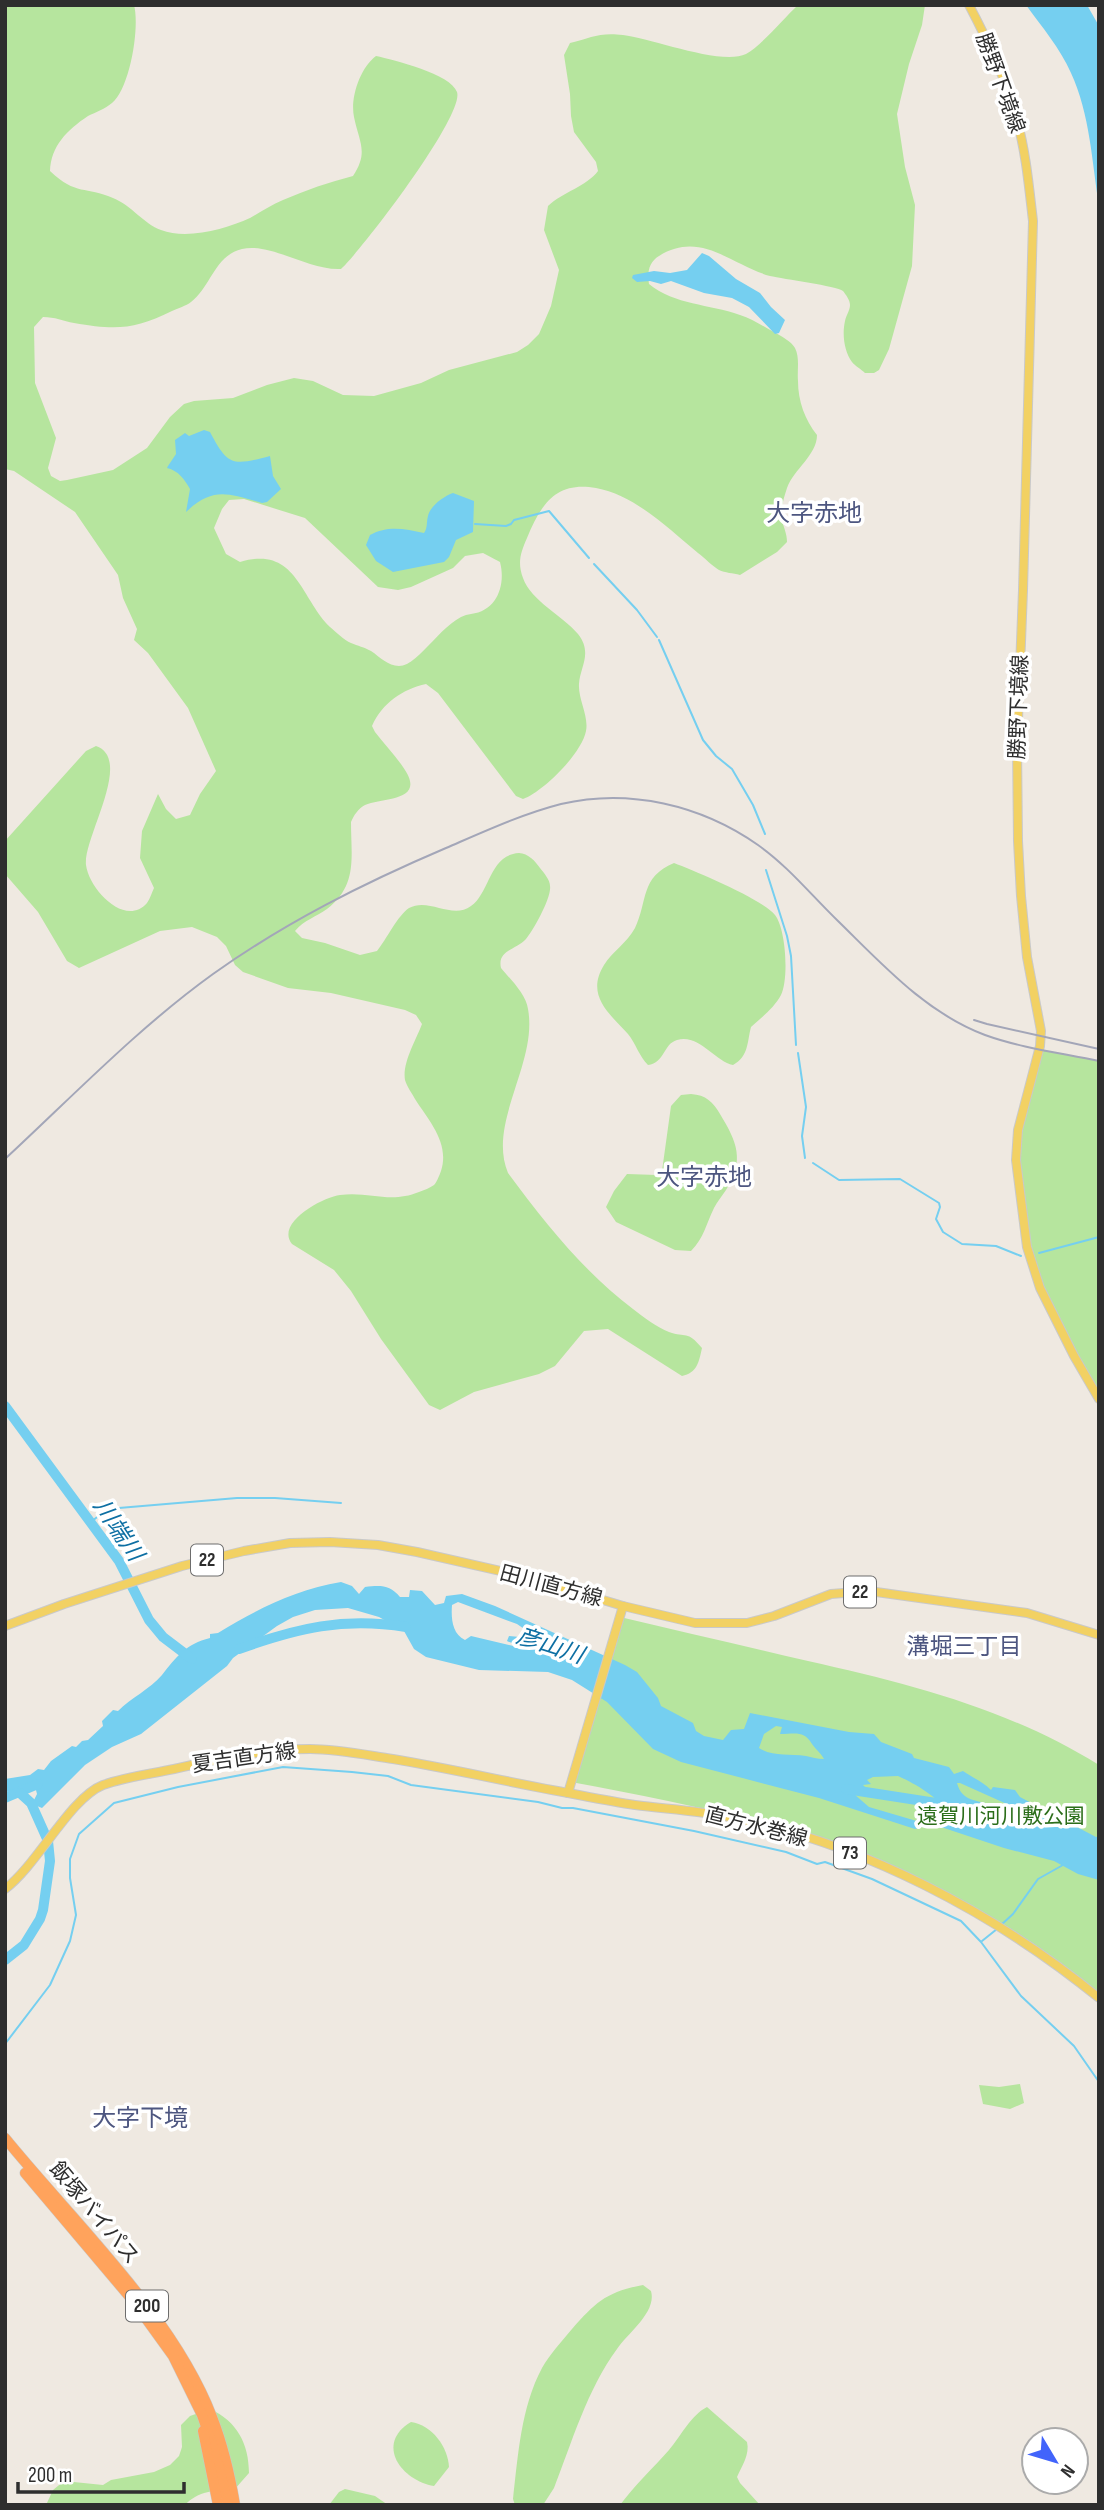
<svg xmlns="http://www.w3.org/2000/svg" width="1104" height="2510" viewBox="0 0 1104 2510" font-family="'Sofia Sans Condensed','Noto Sans JP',sans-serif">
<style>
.green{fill:#b6e59e;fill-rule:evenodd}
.water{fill:#75cff0;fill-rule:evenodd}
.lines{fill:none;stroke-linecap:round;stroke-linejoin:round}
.stream{stroke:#75cff0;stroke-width:2}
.river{stroke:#75cff0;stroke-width:10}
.major-casing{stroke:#c9c9c9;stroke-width:10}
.highway-casing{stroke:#c9c9c9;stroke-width:11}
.major{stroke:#f2d163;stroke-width:8}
.highway{stroke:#ffa35c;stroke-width:10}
.rail{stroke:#a3a6b8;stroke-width:2}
.labels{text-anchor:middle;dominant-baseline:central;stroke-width:7;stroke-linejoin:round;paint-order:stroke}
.shield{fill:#fff;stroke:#6d6d6d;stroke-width:2}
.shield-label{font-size:19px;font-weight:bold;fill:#2e2e2e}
.street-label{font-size:21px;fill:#2e2e2e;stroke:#fff}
.park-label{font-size:21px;fill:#2c6e1b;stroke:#fff}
.water-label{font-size:23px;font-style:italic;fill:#0d6fa3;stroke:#fff}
.neighbourhood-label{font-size:23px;fill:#4d5680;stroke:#fff}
.quarter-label{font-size:24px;fill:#4d5680;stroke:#fff}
</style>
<rect width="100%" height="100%" fill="#efe9e1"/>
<g class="green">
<path d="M 5,5 L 134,5 C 140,27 130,88 112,103 C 105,109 96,112 88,116 C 67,130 51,146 50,171 C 76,196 86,186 113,198 C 131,205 144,224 161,230 C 187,240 226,229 250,218 C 261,212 271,205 283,200 C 306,190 329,182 353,176 C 369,152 359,142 354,117 C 350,98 360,68 376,56 C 394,60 451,74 457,92 C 465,115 362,250 341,269 C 310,271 270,242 242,249 C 214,256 211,287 191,302 C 186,306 178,308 172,311 C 134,330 115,330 74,323 C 63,321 55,317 43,317 L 34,327 L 35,383 L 56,438 L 48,468 L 51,476 L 60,481 L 67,480 L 113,470 L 147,448 L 170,417 L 184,404 L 194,401 L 233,398 L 267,385 L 294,378 L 313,381 L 343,395 L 374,396 L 421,383 L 449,370 L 517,352 L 528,345 L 539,334 L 551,306 L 559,270 L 544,230 L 548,206 C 563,192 587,186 598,171 L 596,162 L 574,132 L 571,116 L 570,94 L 564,55 L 570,43 C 591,38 599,32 623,35 C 651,38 721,66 746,54 C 761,46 784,18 798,5 L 925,5 L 922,25 L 909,64 L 897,114 L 905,167 L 915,205 L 912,266 L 889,349 L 879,370 L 874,373 L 865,373 C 861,369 855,366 852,362 C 844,351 842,334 845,321 C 846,316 850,310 850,305 C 850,300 846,295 843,291 C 837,286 783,279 770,276 C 731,265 701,230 659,256 C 649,262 647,272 649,284 C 675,305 709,304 740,315 C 752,319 763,326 774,332 C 781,336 791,341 795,348 C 800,358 797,370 798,381 C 798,401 805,420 817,435 C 817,455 794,469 787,488 C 784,497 780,510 782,521 C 784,528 787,534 787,542 L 777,552 L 740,575 C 733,573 725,573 719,570 C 712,566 705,558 698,553 C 669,529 635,495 596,488 C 556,481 541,504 527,538 C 521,552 517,562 523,578 C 531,601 562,615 578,634 C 593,653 580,667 579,684 C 578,699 589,716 586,731 C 582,753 543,792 523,799 L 516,796 L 438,693 L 426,684 C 403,689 382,703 372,726 L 375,732 C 384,744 395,755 403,767 C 428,802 383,797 365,805 C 358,809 354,815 351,822 C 351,857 358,885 327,909 C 316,917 304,920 295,931 L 302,938 L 325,943 L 360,955 L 377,951 C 386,940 398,915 409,908 C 429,897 452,920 471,906 C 490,893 489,855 519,853 C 528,853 536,862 540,868 C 544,873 550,880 550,886 C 552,897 533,931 526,939 C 516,950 497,950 501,968 C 510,979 526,994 528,1009 C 538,1063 487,1123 508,1173 C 545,1223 583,1271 633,1309 C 643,1317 657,1327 669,1332 C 686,1338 687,1330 702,1348 C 699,1362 697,1373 682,1376 L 608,1329 L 584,1331 L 555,1366 L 539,1374 L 474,1392 L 440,1410 L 429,1405 L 381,1339 L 351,1291 L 334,1270 L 292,1244 C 275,1223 323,1197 340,1195 C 369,1191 390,1204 419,1192 C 424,1190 430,1188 434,1185 C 437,1182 439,1176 441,1171 C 450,1143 429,1121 415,1099 C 412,1093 407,1087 405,1080 C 402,1063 416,1040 422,1024 L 416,1015 L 405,1010 L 331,993 L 288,988 L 243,972 L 235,965 L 226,946 L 217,937 L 192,927 L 160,931 L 79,968 L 67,961 L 38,912 L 5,874 L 5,841 L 86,751 L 96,746 C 134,759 83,838 86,865 C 89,889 125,928 147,903 C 150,899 152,892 154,888 L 140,858 L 142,831 L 158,794 L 166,809 L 176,819 L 190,815 L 200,794 L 216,771 L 188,708 L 148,653 L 134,640 L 137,629 L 123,598 L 118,575 L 75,512 L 14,471 L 5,469 ZM 244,499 L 305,518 L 378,587 L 398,590 L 411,587 L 453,568 L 465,556 L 483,553 L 500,562 C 506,585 497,611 471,614 C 444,617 420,666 399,666 C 388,666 380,657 371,651 C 364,647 358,646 351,643 C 344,640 336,632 330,627 C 300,597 296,545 240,562 L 226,554 L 214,528 L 222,509 L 229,500 Z"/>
<path d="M 674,863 C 695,871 762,899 775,915 C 786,929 789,979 781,995 C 774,1008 762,1017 751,1027 C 747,1042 749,1056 733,1065 C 715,1061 698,1033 677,1040 C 663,1044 665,1063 648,1065 C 639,1056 636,1044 628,1034 C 610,1014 585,996 604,965 C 612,952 627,943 635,928 C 648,901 640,877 674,863 Z"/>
<path d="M 1042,1050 L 1099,1061 L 1099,1393 C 1080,1358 1059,1324 1043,1288 C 1028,1253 1015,1183 1019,1145 C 1023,1113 1034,1081 1042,1050 Z"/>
<path d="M 691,1094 C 706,1095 713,1102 720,1114 C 737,1142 745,1160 726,1190 C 722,1196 717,1202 714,1208 C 706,1224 704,1238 691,1251 L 675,1250 L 616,1222 L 606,1207 L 614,1191 L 627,1174 L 657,1175 L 662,1171 L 671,1106 L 681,1095 Z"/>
<path d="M 620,1617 C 683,1632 745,1646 808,1661 C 910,1684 1009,1709 1099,1765 L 1099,1993 C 1034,1939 958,1893 880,1861 C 863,1853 843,1848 825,1842 C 742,1815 657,1798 571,1782 Z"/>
<path d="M 1020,2084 L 1024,2103 L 1010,2109 L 983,2104 L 979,2085 L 999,2087 Z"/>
<path d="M 643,2285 L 651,2291 C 657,2312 628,2333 617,2349 C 587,2390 572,2442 554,2488 L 543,2505 L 515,2505 L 513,2499 C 518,2456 521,2407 542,2368 C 550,2354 562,2341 572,2329 C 596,2302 606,2292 643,2285 Z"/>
<path d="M 707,2407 L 747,2442 C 750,2454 742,2466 737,2477 L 740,2483 L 760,2505 L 620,2505 C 635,2485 653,2468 669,2450 C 681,2436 691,2415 707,2407 Z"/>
<path d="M 210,2409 C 237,2421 249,2444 249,2473 L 234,2490 C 215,2490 198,2491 185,2505 L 46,2505 L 53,2490 L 64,2481 L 103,2485 L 111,2480 L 154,2472 L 170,2465 L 179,2456 L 182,2447 L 181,2425 L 190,2416 Z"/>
<path d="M 411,2422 C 432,2425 448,2447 449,2467 L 434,2486 C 402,2481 374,2444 411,2422 Z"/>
<path d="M 345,2489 L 375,2496 L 388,2505 L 329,2505 L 339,2492 Z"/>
</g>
<g class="water">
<path d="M 1026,5 L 1087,5 L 1099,26 L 1099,206 C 1092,162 1090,114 1071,73 C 1060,48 1042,27 1026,5 Z"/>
<path d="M 702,253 L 709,256 L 736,279 L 760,293 L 771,307 L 785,320 L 779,333 L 775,334 L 749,307 L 732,298 L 704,293 L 671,281 L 661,284 L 650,281 L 637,282 L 632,278 L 633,275 L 654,271 L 670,273 L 687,270 Z"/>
<path d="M 204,430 L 210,432 C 228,466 232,466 270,456 L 273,476 L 281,489 L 267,502 L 262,503 C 228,494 214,486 186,512 L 190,489 C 184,479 179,471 167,468 L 168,466 L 176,454 L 175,440 L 185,433 L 189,436 Z"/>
<path d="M 453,493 L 474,501 L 473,532 L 456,540 L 449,557 L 444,562 L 393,572 L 376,561 L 366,545 L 370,535 C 388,525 405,529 424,533 C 428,527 426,524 428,516 C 430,506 444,496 453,493 Z"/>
<path d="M 341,1582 L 352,1586 L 359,1594 L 365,1587 C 381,1585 390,1585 400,1597 L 409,1597 L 410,1590 L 422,1591 L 435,1605 L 444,1603 L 446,1596 L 462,1594 L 495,1606 L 625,1665 L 637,1672 L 658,1698 L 661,1706 L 693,1723 L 696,1731 L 704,1736 L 723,1740 L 731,1730 L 744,1729 L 750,1713 L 849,1732 L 874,1734 L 881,1742 L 912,1754 L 914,1758 L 949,1767 L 954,1774 L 963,1771 C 973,1778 982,1781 991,1790 L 993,1787 L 1015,1790 L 1020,1797 L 1096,1837 L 1099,1836 L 1099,1880 L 1078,1874 L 1054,1861 L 1004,1848 L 944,1828 L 925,1826 L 915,1829 L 819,1798 L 681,1762 L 653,1749 L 607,1702 L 572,1680 L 548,1672 L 479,1670 L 426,1657 L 414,1649 L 404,1631 L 379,1617 L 348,1608 L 315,1610 L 293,1617 L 277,1626 L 233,1658 L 227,1666 L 141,1734 L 112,1747 L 85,1765 L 42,1808 L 32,1804 L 37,1794 L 36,1790 L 5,1792 L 5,1779 L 30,1775 L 38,1769 L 44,1770 L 51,1761 L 72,1746 L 76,1747 L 82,1741 L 88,1740 L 103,1726 L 102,1721 L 113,1710 L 118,1711 C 131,1698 150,1689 162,1675 C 176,1657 186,1644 210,1638 L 210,1634 L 218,1633 C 257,1609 295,1590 341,1582 ZM 458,1602 L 517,1624 L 530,1633 L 529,1637 L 522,1634 L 520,1637 L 509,1636 L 507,1641 C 516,1645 525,1646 534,1642 L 546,1646 L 547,1648 L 545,1650 L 522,1648 L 471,1636 L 465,1640 C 452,1634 451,1618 452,1605 ZM 776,1726 L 782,1727 L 780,1734 C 795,1734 804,1730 812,1744 C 816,1750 821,1753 824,1759 C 817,1759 812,1757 806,1756 C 789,1753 774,1757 759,1748 L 764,1734 ZM 898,1776 C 916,1784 940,1798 949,1815 L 920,1822 L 869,1807 L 854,1794 L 867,1789 L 863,1785 L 871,1784 L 867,1780 L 873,1777 ZM 957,1783 L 960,1783 L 1020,1810 L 1027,1818 L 1024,1819 C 1013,1815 1003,1809 993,1805 C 977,1800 962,1802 957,1783 Z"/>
</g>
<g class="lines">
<g class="stream">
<path d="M 475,524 L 506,526 L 511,524 L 514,520 L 549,511 L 589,558"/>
<path d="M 594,564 L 637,610 L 657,637"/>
<path d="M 659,640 L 703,740 L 716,756 L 732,769 L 753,805 L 765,834"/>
<path d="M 766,870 L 787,936 L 791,956 L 796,1045"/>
<path d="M 798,1053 L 806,1107 L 802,1136 L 805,1158"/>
<path d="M 813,1163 L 839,1180 L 900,1179 L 939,1203 L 940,1207 L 936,1219 L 943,1232 L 962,1244 L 996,1246 L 1021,1256"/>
<path d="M 1039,1253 L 1099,1237"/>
<path d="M 91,1522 L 107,1509 L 237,1498 L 275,1498 L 341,1503"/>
<path d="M 1001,1925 L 1013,1914 L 1038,1879 L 1063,1865"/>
<path d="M 982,1941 L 997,1929"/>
<path d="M 5,2044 L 50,1985 L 70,1941 L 76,1915 L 70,1878 L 70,1859 L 79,1834 L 114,1803 L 178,1787 L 283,1767 L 352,1772 L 388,1776 L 411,1785 L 538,1802 L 562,1808 L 573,1808 L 694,1831 L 786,1852 L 817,1864 L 825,1862 L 872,1879 L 961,1921 L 981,1942 L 1021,1996 L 1074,2046 L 1099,2082"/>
</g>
<g class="river">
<path d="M 5,1406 L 119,1561 L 149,1620 L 163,1637 L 192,1659"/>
<path d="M 239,1649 C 298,1628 343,1617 406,1627"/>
<path d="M 846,1789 L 949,1805"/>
<path d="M 5,1798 L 38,1784"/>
<path d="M 5,1960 L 24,1945 L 40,1919 L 43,1910 L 50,1861 L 48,1841 L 31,1803 L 20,1793"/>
</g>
<defs>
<g id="major">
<path d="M 969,5 C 988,41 1007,81 1017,120 C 1026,153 1029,187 1033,221 L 1023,590 L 1017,745 L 1018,841 L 1021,896 L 1027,957 L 1041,1031 L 1040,1046 L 1018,1130 L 1016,1160 L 1027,1247 L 1040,1288 L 1074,1356 L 1099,1399"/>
<path d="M 5,1626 L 64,1604 L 182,1566 L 244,1551 L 290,1543 L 330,1542 L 378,1545 L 417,1552 L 523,1576 L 623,1606 L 695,1623 L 747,1623 L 774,1616 L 831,1594 L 869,1591 L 1027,1613 L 1099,1635"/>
<path d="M 568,1793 L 623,1606"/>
<path d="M 5,1889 C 38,1864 70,1798 103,1785 C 125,1777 151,1774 174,1769 C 218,1759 264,1749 310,1749 C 338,1749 366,1755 393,1759 C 447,1768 499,1780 552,1790 C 580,1795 607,1801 635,1805 C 667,1809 699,1811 730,1817 C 862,1843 995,1913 1099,1998"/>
</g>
<g id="highway">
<path d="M 5,2138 C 74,2223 173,2315 212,2417 C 223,2445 230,2475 235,2505"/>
<path d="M 25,2173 L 134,2302 L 173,2356 L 202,2415 L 216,2455 L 228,2505"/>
<path d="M 203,2431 L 218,2505"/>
</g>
</defs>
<use href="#major" class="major-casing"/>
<use href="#highway" class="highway-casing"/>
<use href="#major" class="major"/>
<use href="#highway" class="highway"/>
<g class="rail">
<path d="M 974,1020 L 987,1024 L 1099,1049"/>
<path d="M 5,1159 C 73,1096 138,1028 213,974 C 286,922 364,883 446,848 C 483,832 522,814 561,804 C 629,788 701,805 758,845 C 788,866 812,896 838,921 C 882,964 926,1013 985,1035 C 1021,1048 1061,1053 1099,1061"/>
</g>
</g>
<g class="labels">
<g class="shield">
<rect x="191" y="1544.5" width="32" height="31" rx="5"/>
<rect x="844" y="1576.5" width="32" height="31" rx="5"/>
<rect x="834" y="1837.5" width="32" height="31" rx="5"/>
<rect x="126" y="2290.5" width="42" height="31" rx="5"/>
</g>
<g class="shield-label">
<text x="207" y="1560">22</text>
<text x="860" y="1592">22</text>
<text x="850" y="1853">73</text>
<text x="147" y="2306">200</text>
</g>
<g class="street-label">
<text transform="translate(1000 83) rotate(70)">勝野下境線</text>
<text transform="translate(1019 707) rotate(-88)">勝野下境線</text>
<text transform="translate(551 1586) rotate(15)">田川直方線</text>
<text transform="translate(244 1758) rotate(-8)">夏吉直方線</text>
<text transform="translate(756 1827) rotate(14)">直方水巻線</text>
<text transform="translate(94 2213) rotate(50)">飯塚バイパス</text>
</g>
<g class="park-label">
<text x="1001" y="1816">遠賀川河川敷公園</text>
</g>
<g class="water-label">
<text transform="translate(118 1530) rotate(56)">川端川</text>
<text transform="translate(550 1646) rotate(18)">彦山川</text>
</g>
<g class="neighbourhood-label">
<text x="964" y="1647">溝堀三丁目</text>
</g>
<g class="quarter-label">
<text x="814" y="513">大字赤地</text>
<text x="704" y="1177">大字赤地</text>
<text x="140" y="2118">大字下境</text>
</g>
</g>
<rect width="1104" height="2510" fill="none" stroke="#2e2e2e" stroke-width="14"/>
<g transform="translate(1055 2461) rotate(128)"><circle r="33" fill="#ffffff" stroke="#ababab" stroke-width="2"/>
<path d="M0-5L12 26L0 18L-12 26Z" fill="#4264fb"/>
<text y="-10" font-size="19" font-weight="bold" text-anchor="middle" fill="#2e2e2e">N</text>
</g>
<path d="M18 2482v10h166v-10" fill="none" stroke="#2e2e2e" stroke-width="3.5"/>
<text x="28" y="2482" font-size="21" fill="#2e2e2e" stroke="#ffffff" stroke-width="5" paint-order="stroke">200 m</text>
</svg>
